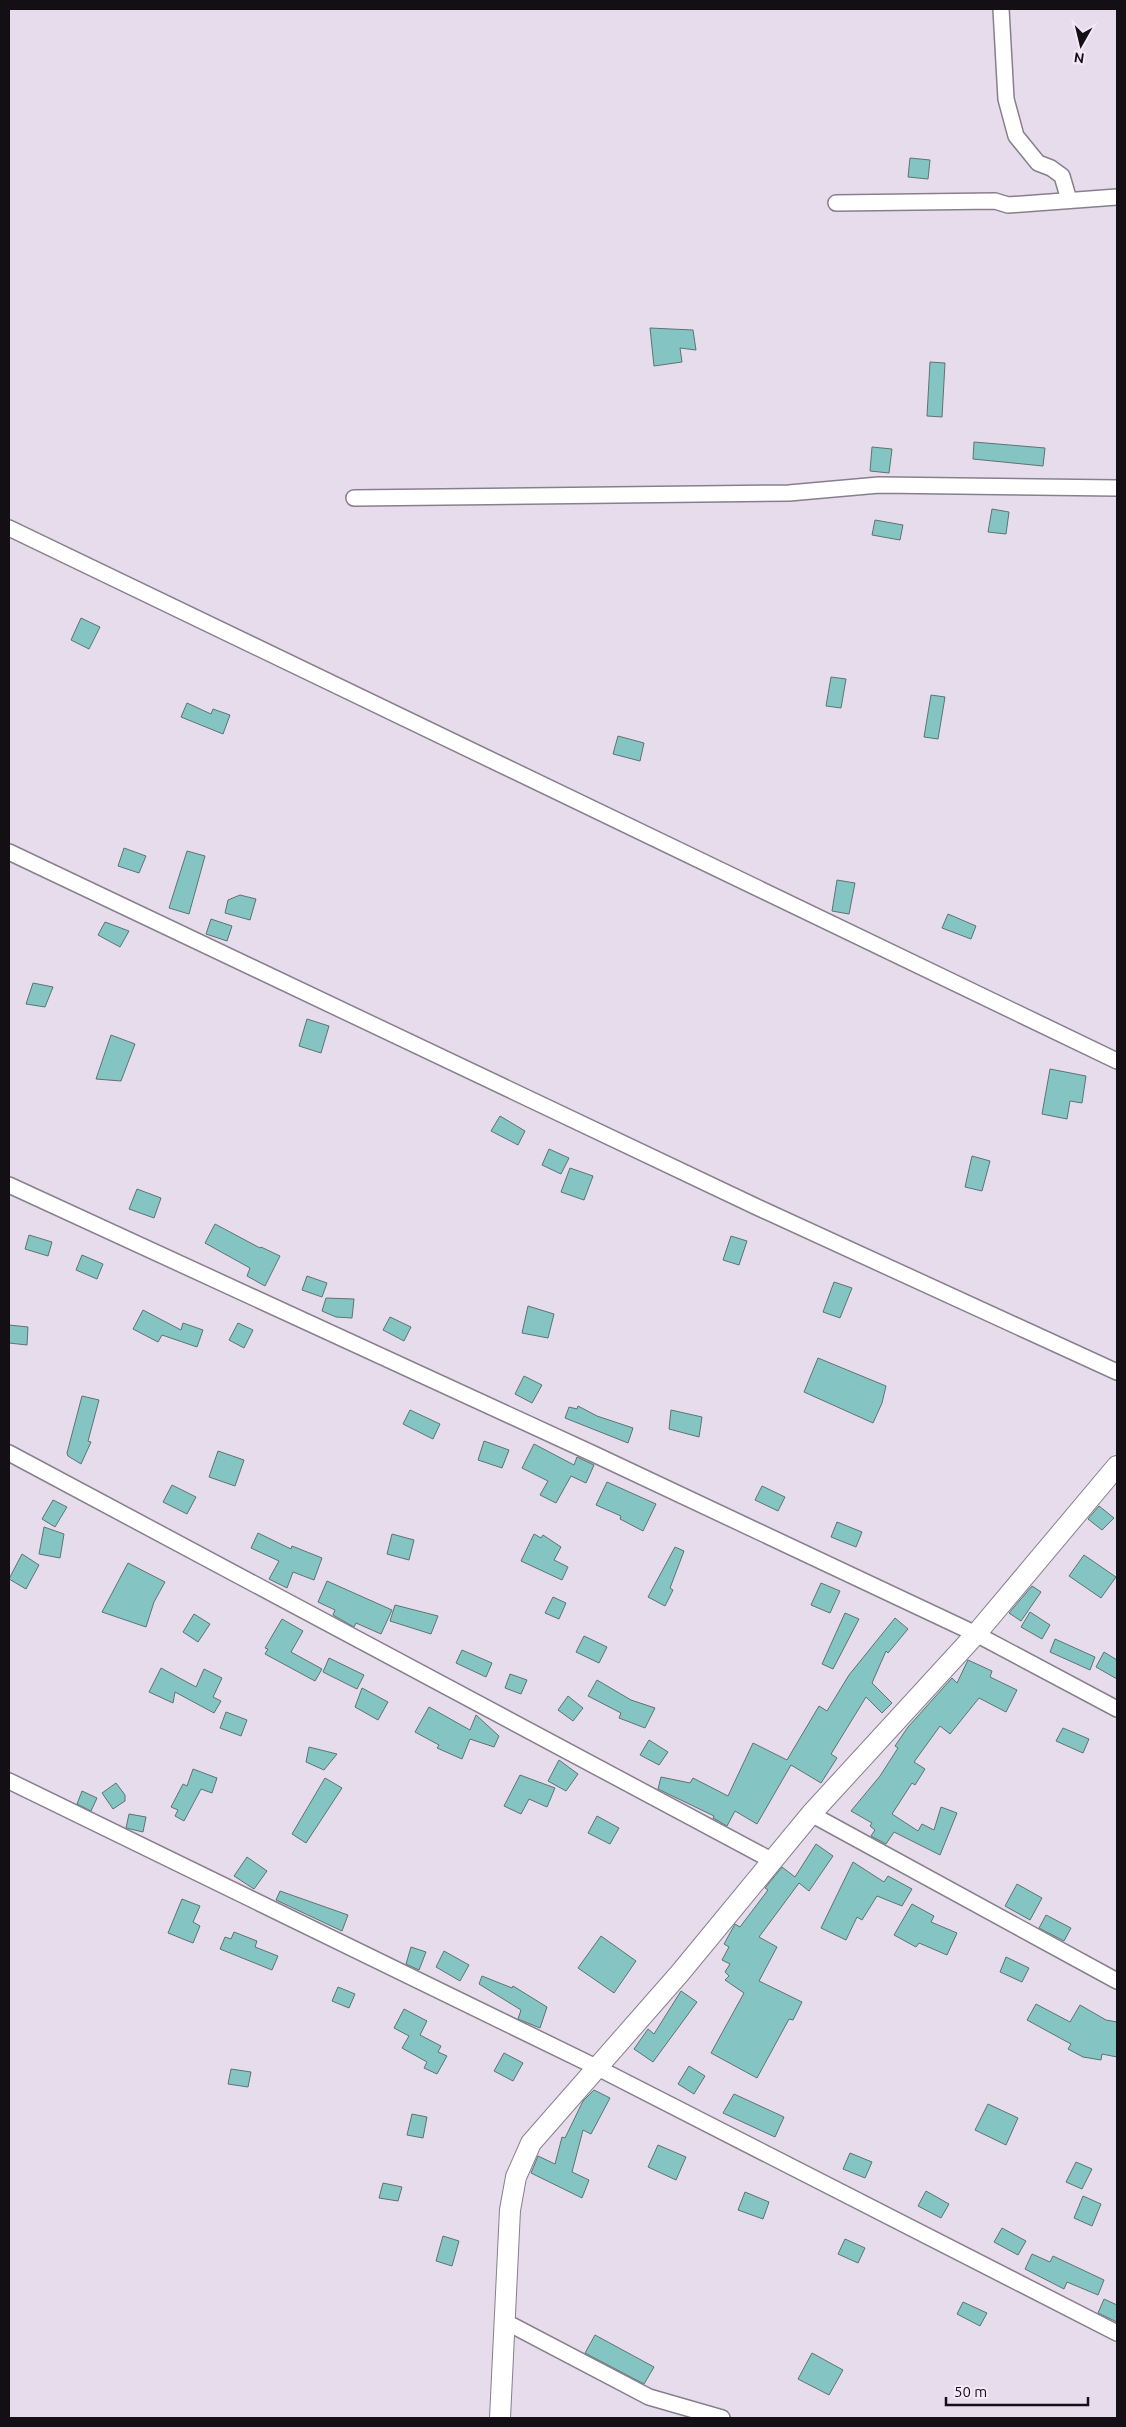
<svg xmlns="http://www.w3.org/2000/svg" width="1126" height="2427" viewBox="0 0 1126 2427" font-family="Ubuntu,sans-serif">
<style>
.building{fill:#84c5c3;stroke:#5e7372}
.lines{fill:none;stroke-linecap:round;stroke-linejoin:round}
.minor-casing{stroke:#887f8d;stroke-width:18}
.tertiary-casing{stroke:#887f8d;stroke-width:22}
.minor{stroke:#fff;stroke-width:15}
.tertiary{stroke:#fff;stroke-width:20}
</style>
<rect width="100%" height="100%" fill="#e6dcec"/>
<g class="building">
<path d="M 910,158 L 930,160 L 928,179 L 908,177 Z"/>
<path d="M 650,328 L 693,330 L 696,350 L 680,348 L 682,362 L 654,366 Z"/>
<path d="M 930,362 L 945,363 L 942,417 L 927,416 Z"/>
<path d="M 974,442 L 1045,448 L 1043,466 L 973,459 Z"/>
<path d="M 872,447 L 892,449 L 889,473 L 870,471 Z"/>
<path d="M 992,509 L 1009,512 L 1006,534 L 988,532 Z"/>
<path d="M 875,520 L 903,525 L 900,540 L 872,535 Z"/>
<path d="M 81,618 L 100,627 L 89,649 L 71,640 Z"/>
<path d="M 831,677 L 846,679 L 841,708 L 826,706 Z"/>
<path d="M 931,695 L 945,697 L 938,739 L 924,737 Z"/>
<path d="M 187,703 L 211,714 L 213,709 L 230,715 L 223,734 L 181,717 Z"/>
<path d="M 618,736 L 644,743 L 640,761 L 613,754 Z"/>
<path d="M 124,848 L 146,856 L 139,873 L 118,866 Z"/>
<path d="M 187,851 L 205,856 L 189,914 L 169,908 Z"/>
<path d="M 837,880 L 855,883 L 849,914 L 832,911 Z"/>
<path d="M 240,895 L 256,899 L 250,920 L 225,913 L 228,900 Z"/>
<path d="M 948,914 L 976,926 L 971,939 L 942,928 Z"/>
<path d="M 211,919 L 232,926 L 227,941 L 206,934 Z"/>
<path d="M 105,922 L 129,931 L 120,947 L 98,935 Z"/>
<path d="M 33,983 L 53,987 L 45,1007 L 26,1004 Z"/>
<path d="M 307,1019 L 329,1026 L 321,1053 L 299,1046 Z"/>
<path d="M 111,1035 L 135,1044 L 121,1081 L 96,1079 Z"/>
<path d="M 1050,1069 L 1086,1076 L 1082,1103 L 1070,1101 L 1067,1119 L 1042,1114 Z"/>
<path d="M 500,1116 L 525,1131 L 518,1145 L 491,1131 Z"/>
<path d="M 549,1149 L 569,1158 L 561,1174 L 542,1165 Z"/>
<path d="M 972,1156 L 990,1161 L 982,1191 L 965,1187 Z"/>
<path d="M 570,1168 L 593,1176 L 584,1200 L 561,1192 Z"/>
<path d="M 137,1189 L 161,1198 L 154,1218 L 129,1209 Z"/>
<path d="M 215,1224 L 260,1248 L 261,1247 L 280,1256 L 265,1286 L 247,1276 L 250,1268 L 205,1243 Z"/>
<path d="M 29,1235 L 52,1242 L 48,1256 L 25,1249 Z"/>
<path d="M 731,1236 L 747,1241 L 739,1265 L 723,1260 Z"/>
<path d="M 82,1255 L 103,1264 L 97,1279 L 76,1270 Z"/>
<path d="M 307,1276 L 327,1283 L 322,1297 L 302,1290 Z"/>
<path d="M 834,1282 L 852,1288 L 840,1318 L 823,1312 Z"/>
<path d="M 326,1298 L 354,1299 L 352,1318 L 336,1317 L 322,1311 Z"/>
<path d="M 528,1306 L 554,1314 L 548,1338 L 522,1333 Z"/>
<path d="M 143,1310 L 181,1330 L 183,1323 L 203,1330 L 197,1347 L 162,1335 L 158,1342 L 133,1329 Z"/>
<path d="M 390,1317 L 411,1327 L 404,1341 L 383,1330 Z"/>
<path d="M 238,1323 L 253,1330 L 244,1348 L 229,1340 Z"/>
<path d="M 9,1325 L 28,1327 L 27,1345 L 9,1343 Z"/>
<path d="M 818,1358 L 886,1386 L 882,1403 L 873,1423 L 804,1392 Z"/>
<path d="M 524,1376 L 542,1385 L 532,1403 L 515,1394 Z"/>
<path d="M 82,1396 L 99,1400 L 88,1441 L 91,1442 L 81,1464 L 68,1456 L 67,1453 Z"/>
<path d="M 578,1406 L 597,1416 L 633,1428 L 628,1443 L 565,1418 L 569,1407 L 577,1409 Z"/>
<path d="M 410,1410 L 440,1424 L 433,1439 L 403,1424 Z"/>
<path d="M 671,1410 L 702,1417 L 699,1437 L 669,1429 Z"/>
<path d="M 484,1441 L 509,1450 L 502,1468 L 478,1460 Z"/>
<path d="M 534,1444 L 574,1465 L 577,1457 L 594,1465 L 586,1483 L 571,1476 L 556,1503 L 540,1495 L 548,1481 L 522,1468 Z"/>
<path d="M 218,1451 L 244,1460 L 235,1486 L 209,1477 Z"/>
<path d="M 607,1482 L 656,1504 L 643,1531 L 620,1519 L 621,1516 L 596,1505 Z"/>
<path d="M 172,1485 L 196,1497 L 187,1514 L 163,1502 Z"/>
<path d="M 762,1486 L 785,1497 L 778,1511 L 755,1500 Z"/>
<path d="M 53,1500 L 67,1507 L 55,1527 L 42,1519 Z"/>
<path d="M 1099,1506 L 1114,1518 L 1102,1530 L 1088,1519 Z"/>
<path d="M 837,1522 L 862,1532 L 856,1547 L 831,1537 Z"/>
<path d="M 44,1527 L 64,1534 L 60,1558 L 39,1554 Z"/>
<path d="M 258,1533 L 291,1549 L 292,1546 L 322,1558 L 314,1580 L 293,1572 L 287,1588 L 269,1579 L 279,1561 L 251,1548 Z"/>
<path d="M 392,1534 L 414,1540 L 409,1560 L 387,1554 Z"/>
<path d="M 534,1534 L 541,1538 L 543,1535 L 561,1547 L 554,1560 L 568,1567 L 562,1580 L 521,1561 Z"/>
<path d="M 675,1547 L 684,1551 L 670,1588 L 673,1590 L 665,1606 L 648,1597 Z"/>
<path d="M 22,1554 L 39,1565 L 26,1589 L 9,1579 Z"/>
<path d="M 1084,1555 L 1116,1577 L 1101,1598 L 1069,1576 Z"/>
<path d="M 128,1563 L 165,1582 L 154,1602 L 146,1627 L 102,1612 Z"/>
<path d="M 327,1581 L 392,1610 L 381,1634 L 356,1623 L 354,1627 L 333,1615 L 335,1610 L 318,1602 Z"/>
<path d="M 821,1583 L 840,1591 L 830,1613 L 811,1605 Z"/>
<path d="M 1032,1586 L 1041,1592 L 1021,1621 L 1009,1613 Z"/>
<path d="M 553,1597 L 566,1603 L 559,1619 L 545,1613 Z"/>
<path d="M 395,1605 L 438,1616 L 431,1634 L 390,1621 Z"/>
<path d="M 1030,1612 L 1050,1625 L 1042,1639 L 1021,1627 Z"/>
<path d="M 845,1613 L 859,1619 L 833,1669 L 822,1664 Z"/>
<path d="M 194,1614 L 210,1624 L 198,1642 L 183,1632 Z"/>
<path d="M 895,1618 L 908,1629 L 888,1653 L 886,1651 L 872,1683 L 892,1703 L 882,1713 L 866,1697 L 831,1754 L 837,1758 L 821,1783 L 791,1765 L 757,1824 L 735,1811 L 727,1826 L 713,1818 L 714,1816 L 658,1789 L 661,1777 L 690,1783 L 693,1778 L 728,1796 L 753,1743 L 787,1760 L 819,1706 L 827,1711 L 849,1675 Z"/>
<path d="M 282,1619 L 303,1631 L 291,1652 L 322,1669 L 315,1681 L 265,1654 L 268,1649 L 265,1648 Z"/>
<path d="M 584,1636 L 607,1647 L 599,1663 L 576,1652 Z"/>
<path d="M 1055,1639 L 1095,1657 L 1090,1670 L 1050,1652 Z"/>
<path d="M 462,1650 L 492,1663 L 486,1677 L 456,1663 Z"/>
<path d="M 1104,1652 L 1117,1660 L 1117,1679 L 1096,1667 Z"/>
<path d="M 329,1658 L 364,1675 L 357,1689 L 323,1672 Z"/>
<path d="M 968,1660 L 992,1671 L 990,1677 L 1017,1690 L 1006,1712 L 979,1698 L 950,1734 L 940,1726 L 914,1762 L 925,1769 L 915,1785 L 912,1783 L 892,1814 L 918,1831 L 922,1824 L 934,1830 L 941,1807 L 957,1813 L 940,1855 L 894,1832 L 886,1844 L 871,1836 L 875,1830 L 870,1826 L 872,1823 L 851,1811 L 880,1776 L 898,1748 L 895,1746 L 908,1727 L 952,1678 L 957,1683 Z"/>
<path d="M 161,1668 L 196,1687 L 204,1669 L 222,1678 L 213,1697 L 221,1701 L 214,1713 L 175,1692 L 173,1703 L 149,1692 Z"/>
<path d="M 510,1674 L 527,1680 L 521,1694 L 505,1688 Z"/>
<path d="M 597,1680 L 631,1700 L 655,1708 L 645,1728 L 619,1718 L 621,1713 L 588,1696 Z"/>
<path d="M 362,1688 L 388,1702 L 378,1720 L 355,1707 Z"/>
<path d="M 568,1696 L 583,1708 L 573,1721 L 558,1710 Z"/>
<path d="M 429,1707 L 470,1730 L 476,1715 L 499,1736 L 494,1747 L 470,1739 L 462,1759 L 437,1748 L 439,1745 L 415,1732 Z"/>
<path d="M 226,1712 L 247,1720 L 241,1736 L 220,1728 Z"/>
<path d="M 1063,1728 L 1089,1739 L 1083,1753 L 1056,1741 Z"/>
<path d="M 649,1740 L 668,1752 L 659,1765 L 640,1755 Z"/>
<path d="M 309,1747 L 337,1754 L 324,1770 L 306,1762 Z"/>
<path d="M 559,1760 L 578,1774 L 566,1791 L 548,1781 Z"/>
<path d="M 193,1769 L 217,1778 L 212,1793 L 201,1789 L 184,1821 L 175,1816 L 178,1810 L 171,1807 L 183,1784 L 187,1786 Z"/>
<path d="M 520,1775 L 555,1788 L 547,1807 L 529,1799 L 521,1814 L 504,1806 Z"/>
<path d="M 325,1778 L 342,1788 L 306,1843 L 292,1834 Z"/>
<path d="M 116,1783 L 125,1795 L 125,1801 L 113,1809 L 102,1793 Z"/>
<path d="M 82,1791 L 97,1798 L 91,1811 L 77,1804 Z"/>
<path d="M 129,1814 L 146,1817 L 143,1832 L 126,1828 Z"/>
<path d="M 597,1816 L 619,1828 L 610,1844 L 588,1833 Z"/>
<path d="M 816,1844 L 833,1856 L 809,1891 L 799,1883 L 759,1937 L 777,1947 L 759,1981 L 802,2002 L 793,2020 L 789,2019 L 757,2078 L 711,2053 L 744,1993 L 725,1980 L 729,1976 L 725,1972 L 730,1964 L 722,1960 L 729,1947 L 724,1944 L 734,1926 L 735,1924 L 740,1927 L 768,1890 L 765,1888 L 782,1867 L 795,1877 Z"/>
<path d="M 247,1857 L 267,1871 L 254,1889 L 234,1876 Z"/>
<path d="M 853,1862 L 884,1882 L 888,1876 L 912,1889 L 902,1906 L 877,1896 L 862,1920 L 857,1917 L 846,1940 L 821,1928 Z"/>
<path d="M 1017,1884 L 1042,1898 L 1030,1920 L 1005,1906 Z"/>
<path d="M 280,1891 L 348,1915 L 342,1931 L 276,1900 Z"/>
<path d="M 182,1899 L 200,1906 L 193,1922 L 200,1926 L 193,1943 L 168,1933 Z"/>
<path d="M 912,1904 L 934,1916 L 931,1922 L 957,1933 L 947,1955 L 919,1943 L 916,1947 L 894,1935 Z"/>
<path d="M 1046,1915 L 1071,1928 L 1064,1941 L 1039,1928 Z"/>
<path d="M 234,1932 L 257,1941 L 255,1947 L 278,1956 L 272,1970 L 220,1949 L 225,1937 L 231,1939 Z"/>
<path d="M 601,1936 L 636,1961 L 614,1993 L 578,1968 Z"/>
<path d="M 411,1947 L 426,1952 L 419,1970 L 406,1964 Z"/>
<path d="M 444,1951 L 469,1965 L 460,1981 L 436,1967 Z"/>
<path d="M 1006,1957 L 1029,1968 L 1022,1982 L 1000,1972 Z"/>
<path d="M 482,1976 L 512,1988 L 513,1986 L 547,2007 L 540,2028 L 518,2019 L 521,2010 L 479,1984 Z"/>
<path d="M 338,1987 L 355,1994 L 349,2008 L 332,2001 Z"/>
<path d="M 681,1991 L 697,2002 L 653,2062 L 634,2049 L 648,2029 L 654,2034 Z"/>
<path d="M 1036,2004 L 1070,2022 L 1080,2005 L 1106,2020 L 1117,2022 L 1117,2057 L 1102,2054 L 1101,2060 L 1083,2057 L 1068,2049 L 1071,2044 L 1027,2020 Z"/>
<path d="M 404,2009 L 427,2021 L 420,2035 L 441,2046 L 438,2052 L 447,2056 L 437,2074 L 424,2068 L 427,2062 L 402,2048 L 409,2036 L 394,2028 Z"/>
<path d="M 504,2053 L 523,2063 L 513,2081 L 494,2071 Z"/>
<path d="M 689,2066 L 705,2076 L 694,2094 L 678,2084 Z"/>
<path d="M 231,2069 L 251,2072 L 248,2087 L 228,2084 Z"/>
<path d="M 594,2090 L 610,2098 L 591,2134 L 583,2130 L 572,2172 L 589,2180 L 582,2198 L 531,2173 L 538,2156 L 555,2164 L 562,2137 L 565,2138 L 583,2101 Z"/>
<path d="M 734,2094 L 784,2117 L 775,2137 L 723,2113 Z"/>
<path d="M 988,2104 L 1018,2118 L 1006,2145 L 975,2130 Z"/>
<path d="M 412,2114 L 427,2117 L 423,2138 L 407,2135 Z"/>
<path d="M 658,2145 L 686,2157 L 676,2180 L 648,2167 Z"/>
<path d="M 850,2153 L 872,2162 L 865,2178 L 843,2169 Z"/>
<path d="M 1076,2162 L 1092,2169 L 1082,2189 L 1066,2182 Z"/>
<path d="M 383,2183 L 402,2187 L 398,2201 L 379,2198 Z"/>
<path d="M 926,2191 L 949,2204 L 941,2218 L 918,2206 Z"/>
<path d="M 745,2192 L 769,2202 L 763,2219 L 738,2210 Z"/>
<path d="M 1083,2196 L 1101,2204 L 1092,2226 L 1074,2218 Z"/>
<path d="M 1002,2228 L 1026,2241 L 1018,2255 L 994,2242 Z"/>
<path d="M 443,2236 L 459,2241 L 452,2266 L 436,2261 Z"/>
<path d="M 845,2239 L 865,2248 L 858,2263 L 838,2254 Z"/>
<path d="M 1032,2254 L 1050,2262 L 1053,2256 L 1104,2280 L 1098,2295 L 1067,2282 L 1064,2289 L 1025,2269 Z"/>
<path d="M 1104,2299 L 1117,2305 L 1117,2322 L 1098,2313 Z"/>
<path d="M 963,2302 L 987,2313 L 980,2326 L 957,2314 Z"/>
<path d="M 595,2335 L 654,2367 L 644,2384 L 585,2353 Z"/>
<path d="M 812,2353 L 843,2370 L 829,2395 L 798,2379 Z"/>
</g>
<g class="lines">
<defs>
<g id="minor">
<path d="M 1001,9 L 1006,99 L 1016,136 L 1038,163 L 1051,168 L 1062,176 L 1069,200"/>
<path d="M 836,203 L 995,201 L 1008,205 L 1117,197"/>
<path d="M 354,498 L 789,493 L 879,485 L 1117,488"/>
<path d="M 9,528 L 1117,1061"/>
<path d="M 9,852 L 759,1208 L 1117,1372"/>
<path d="M 9,1185 L 598,1456 L 976,1634 L 1117,1709"/>
<path d="M 9,1453 L 773,1861"/>
<path d="M 9,1781 L 596,2067 L 1117,2333"/>
<path d="M 811,1814 L 1117,1981"/>
<path d="M 504,2321 L 649,2397 L 722,2418"/>
</g>
<path id="tertiary" d="M 500,2418 L 510,2210 L 516,2177 L 531,2143 L 680,1973 L 811,1814 L 976,1634 L 1117,1466"/>
</defs>
<use href="#minor" class="minor-casing"/>
<use href="#tertiary" class="tertiary-casing"/>
<use href="#minor" class="minor"/>
<use href="#tertiary" class="tertiary"/>
</g>
<rect width="1126" height="2427" fill="none" stroke="#130f15" stroke-width="20"/>
<g transform="translate(1081 45) rotate(188)" stroke="#f4e9f9" stroke-width="4" paint-order="stroke">
<path d="M0-4L9 19L0 12L-9 19Z" fill="#130f15"/>
<text y="-8" font-size="14" font-weight="bold" text-anchor="middle" fill="#130f15">N</text>
</g>
<path d="M946 2397v8h142v-8" fill="none" stroke="#130f15" stroke-width="2.5"/>
<text x="954" y="2397" font-size="15" fill="#130f15" stroke="#f4e9f9" stroke-width="4" paint-order="stroke">50 m</text>
</svg>
